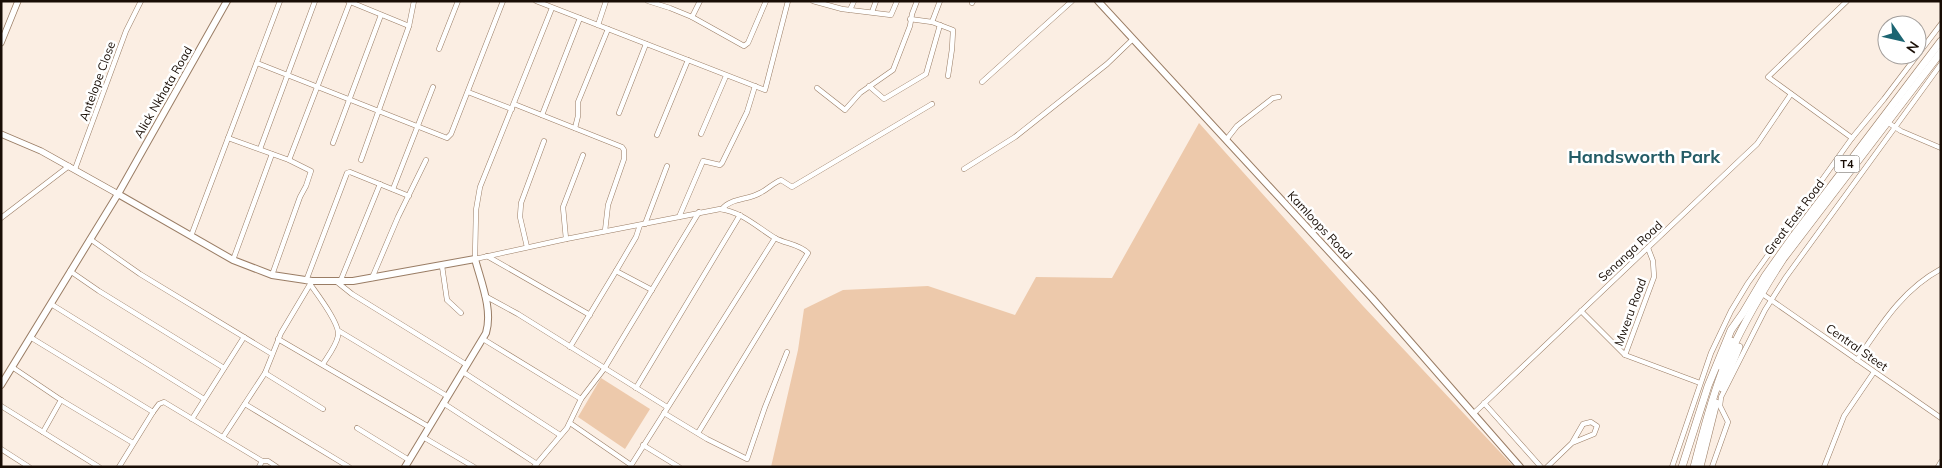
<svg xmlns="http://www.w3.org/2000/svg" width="1942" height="468" viewBox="0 0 1942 468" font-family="Mulish,sans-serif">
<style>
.green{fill:#edc9ab}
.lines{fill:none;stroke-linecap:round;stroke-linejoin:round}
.minor-casing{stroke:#9a7d65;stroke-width:5.5}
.tertiary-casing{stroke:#9a7d65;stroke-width:7}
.secondary-casing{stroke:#9a7d65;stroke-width:8}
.primary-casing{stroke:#9a7d65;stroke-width:8}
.minor{stroke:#fff;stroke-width:4.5}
.tertiary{stroke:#fff;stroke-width:5.5}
.secondary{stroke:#fff;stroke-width:6}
.primary{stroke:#fff;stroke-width:7}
.labels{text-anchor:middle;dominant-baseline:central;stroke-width:5;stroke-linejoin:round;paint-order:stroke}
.shield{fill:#fff;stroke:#5d5650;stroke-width:1}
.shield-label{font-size:11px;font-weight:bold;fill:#180d05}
.street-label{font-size:12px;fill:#180d05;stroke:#fff}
.district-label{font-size:18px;font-weight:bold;fill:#245c66;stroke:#fff}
</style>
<rect width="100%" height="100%" fill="#fbeee3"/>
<g class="green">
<path d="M 1199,123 L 1363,306 L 1514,467 L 771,467 L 798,350 L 804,309 L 843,290 L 928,286 L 1015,315 L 1036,277 L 1112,278 Z"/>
<path d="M 601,378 L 650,409 L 625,449 L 578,417 Z"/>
</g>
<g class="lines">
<defs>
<g id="minor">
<path d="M 348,1 L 409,26"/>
<path d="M 536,1 L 765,90 L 788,1"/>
<path d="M 648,1 L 670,8 L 692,17 L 744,46 L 748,43 L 766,1"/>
<path d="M 813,1 L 842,9 L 891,15 L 897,1"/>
<path d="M 940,1 L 932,22 L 953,30 L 952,49 L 948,76"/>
<path d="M 1847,1 L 1768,77 L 1852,138"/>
<path d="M 972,3 L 973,1"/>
<path d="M 552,8 L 480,187 L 476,210 L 475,259 L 566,239 L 720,209 C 742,212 757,227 775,238 C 786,244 799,244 808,253 L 698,433"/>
<path d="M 850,10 L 854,1"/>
<path d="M 872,12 L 876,1"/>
<path d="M 692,17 L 700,1"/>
<path d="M 910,19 L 932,22"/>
<path d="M 598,25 L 606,1"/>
<path d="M 439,49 L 458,1"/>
<path d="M 257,63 L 447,138 L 451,134 L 503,1"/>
<path d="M 982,82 L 1072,1"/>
<path d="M 869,86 L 884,99 L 926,74 L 940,25"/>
<path d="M 817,88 L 845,110 L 860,93 L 893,70 L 910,26 L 912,14 L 917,1"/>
<path d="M 468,92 L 512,109"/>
<path d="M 514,104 L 622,147 L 624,150 L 624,159 L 608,205 L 605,231"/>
<path d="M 619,113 L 646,44"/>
<path d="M 542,115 L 580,18"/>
<path d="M 1887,122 L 1901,131 L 1941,148"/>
<path d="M 575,128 L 578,116 L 578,102 L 608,29"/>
<path d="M 701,134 L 726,76"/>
<path d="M 657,135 L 688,60"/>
<path d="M 228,138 L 289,160 L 311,171 L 306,186 L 300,197 L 272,275"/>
<path d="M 1226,140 L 1237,126 L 1273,98 L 1279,97"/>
<path d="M 333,143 L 381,15"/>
<path d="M 260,149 L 315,1"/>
<path d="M 289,160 L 350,2"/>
<path d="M 361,160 L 409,26 L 414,1"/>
<path d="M 75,169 L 126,31 L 141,1"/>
<path d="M 964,169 L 1015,137 L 1107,64 L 1133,39"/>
<path d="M 393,189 L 433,87"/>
<path d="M 722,209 C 731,198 748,200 760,193 C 767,190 773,183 781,180 L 792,187 L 932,104"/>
<path d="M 679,217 L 703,161 L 720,165 L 722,163 L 747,112 L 755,86"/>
<path d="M 1,218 L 69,166"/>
<path d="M 645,224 L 667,166"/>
<path d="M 191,236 L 280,1"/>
<path d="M 90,239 L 140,274 L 272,354"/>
<path d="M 566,239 L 563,207 L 583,155"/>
<path d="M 527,247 L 520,217 L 521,203 L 544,141"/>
<path d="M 487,256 L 590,315"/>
<path d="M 233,260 L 272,154"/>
<path d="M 442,266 L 447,300 L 461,313"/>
<path d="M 70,271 L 99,291 L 224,368"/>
<path d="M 616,271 L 652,290"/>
<path d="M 372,278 L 398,217 L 426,160"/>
<path d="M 306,281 L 347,173 L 350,172 L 409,196"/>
<path d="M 337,282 L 352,294 L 467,365"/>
<path d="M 340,282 L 380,184"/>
<path d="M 310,284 C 317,294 341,325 338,336 C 336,346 328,356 323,364"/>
<path d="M 1761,293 L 1941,418"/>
<path d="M 485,296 L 518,314 L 667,407"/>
<path d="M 51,304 L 204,399"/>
<path d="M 1581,311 L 1625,355 L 1700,383"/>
<path d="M 339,331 L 447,396"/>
<path d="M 30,337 L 153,412"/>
<path d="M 278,339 L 429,427"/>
<path d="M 483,339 L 581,399"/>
<path d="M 570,347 L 616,271 L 636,237 L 640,225"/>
<path d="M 1625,355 L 1654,277 L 1653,261 L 1648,248"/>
<path d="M 1857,360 C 1881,325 1902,290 1941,269"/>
<path d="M 12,367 L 61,400 L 133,443"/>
<path d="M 463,372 L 560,435"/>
<path d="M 265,373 L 323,409"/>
<path d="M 636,388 L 740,215"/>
<path d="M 443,403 L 537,464"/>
<path d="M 1484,403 L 1541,467"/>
<path d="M 245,404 L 349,467"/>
<path d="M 1,406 L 99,467"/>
<path d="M 664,413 L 707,439 L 747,459 L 765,407 L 787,352"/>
<path d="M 1473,414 L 1740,160 L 1757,144 L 1791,94"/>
<path d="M 192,419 L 244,337"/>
<path d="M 570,423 L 631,465"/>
<path d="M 357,428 L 409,460"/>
<path d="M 43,432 L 61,400"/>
<path d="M 223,437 L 265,373 L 281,333 L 312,281"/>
<path d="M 423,437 L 474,467"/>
<path d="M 643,445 L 679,467"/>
<path d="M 1,449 L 29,467"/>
<path d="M 262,461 L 268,461 L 277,467"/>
<path d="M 119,467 L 153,412 L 159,404 L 164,402 L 262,461 L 259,467"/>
<path d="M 534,467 L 567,428 L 581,399 L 604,369 L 699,212"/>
<path d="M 630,467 L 775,238"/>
<path d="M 1547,467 L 1572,443 L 1583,424 L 1591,422 L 1597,426 L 1594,434 L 1572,443"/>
<path d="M 1672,467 L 1711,353 L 1731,311 L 1748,283 L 1852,138 L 1884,99 L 1941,24"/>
<path d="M 1712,467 L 1728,422 L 1720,406 L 1721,397 L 1765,310 L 1786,277 L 1941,64"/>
<path d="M 1824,467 L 1844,416 L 1874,372"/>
<path d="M 1938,467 L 1941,462"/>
</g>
<g id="tertiary">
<path d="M 1,43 L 18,1"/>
<path d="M 1,134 L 41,151 L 118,194"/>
</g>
<g id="secondary">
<path d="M 1098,1 L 1372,298 L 1520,467"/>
<path d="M 118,194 L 233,260 L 272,275 L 312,281 L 353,281 L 475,259 C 481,282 493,310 486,333 L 405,467"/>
<path d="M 1,385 L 118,194 L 227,1"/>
</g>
<g id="primary">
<path d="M 1720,366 L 1731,341"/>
<path d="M 1722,388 L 1739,347"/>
<path d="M 1682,467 L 1708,386 L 1731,330 L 1743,313 L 1765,276 L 1794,235 L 1941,41"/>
<path d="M 1694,467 C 1703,433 1711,399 1724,367 C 1740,329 1761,293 1783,259 L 1941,52"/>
<path d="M 1700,467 L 1716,403"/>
</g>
</defs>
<use href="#minor" class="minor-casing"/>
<use href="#tertiary" class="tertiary-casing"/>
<use href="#secondary" class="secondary-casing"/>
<use href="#primary" class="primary-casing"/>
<use href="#minor" class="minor"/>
<use href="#tertiary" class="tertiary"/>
<use href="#secondary" class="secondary"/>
<use href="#primary" class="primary"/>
</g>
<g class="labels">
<rect class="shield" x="1834.5" y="155.5" width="25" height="17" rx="4"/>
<g class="shield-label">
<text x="1847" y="164">T4</text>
</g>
<g class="street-label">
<text transform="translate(97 81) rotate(-70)">Antelope Close</text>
<text transform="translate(163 92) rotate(-60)">Alick Nkhata Road</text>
<text transform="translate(1794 217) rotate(-53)">Great East Road</text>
<text transform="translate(1320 225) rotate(47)">Kamloops Road</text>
<text transform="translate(1630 251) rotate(-43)">Senanga Road</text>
<text transform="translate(1630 312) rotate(-70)">Mweru Road</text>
<text transform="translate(1857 347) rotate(35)">Central Steet</text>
</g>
<g class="district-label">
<text x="1644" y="156">Handsworth Park</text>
</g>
</g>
<rect width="1942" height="468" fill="none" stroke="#180d05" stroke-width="5"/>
<g transform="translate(1902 40) rotate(124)"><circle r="24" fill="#ffffff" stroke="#a39e9b"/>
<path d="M0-4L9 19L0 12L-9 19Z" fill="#1c6572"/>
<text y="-8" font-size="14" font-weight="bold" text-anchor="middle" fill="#180d05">N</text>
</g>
</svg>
